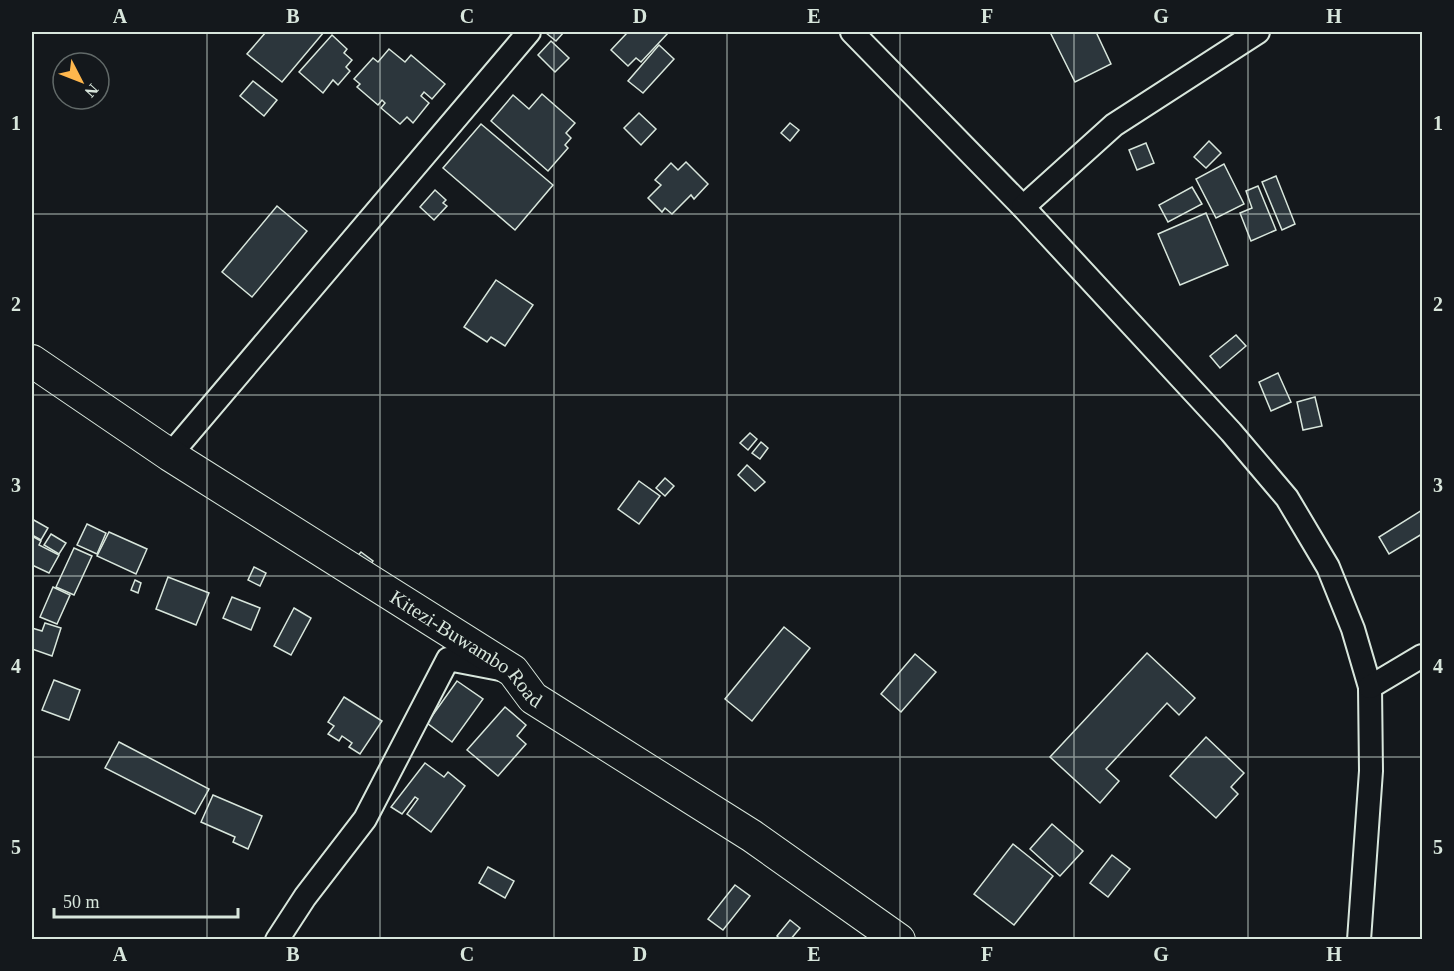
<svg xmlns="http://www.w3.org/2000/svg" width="1454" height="971" viewBox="0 0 1454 971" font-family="Georgia,serif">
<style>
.building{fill:#2c363c;stroke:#d8e6dc;stroke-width:1.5}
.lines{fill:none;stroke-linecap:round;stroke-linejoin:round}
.street-casing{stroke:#d8e6dc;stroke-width:26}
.secondary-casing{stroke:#d8e6dc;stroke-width:34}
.street{stroke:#14181c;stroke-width:22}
.secondary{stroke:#14181c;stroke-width:32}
.grid{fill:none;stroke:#d8e6dc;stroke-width:1.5;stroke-opacity:0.55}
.labels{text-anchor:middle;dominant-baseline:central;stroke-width:4.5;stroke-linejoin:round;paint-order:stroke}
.street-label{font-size:20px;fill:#d8e6dc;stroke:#14181c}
.neatline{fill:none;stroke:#d8e6dc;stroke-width:2}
.grid-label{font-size:20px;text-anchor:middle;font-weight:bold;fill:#d8e6dc}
</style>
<rect width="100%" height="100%" fill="#14181c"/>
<g class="building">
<path d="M 266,32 L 324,32 L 282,82 L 247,54 Z"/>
<path d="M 547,32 L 564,32 L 556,41 L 546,33 Z"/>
<path d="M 625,32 L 669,32 L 641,62 L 636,58 L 628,66 L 611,50 L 627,33 Z"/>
<path d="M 1050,32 L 1096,32 L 1111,64 L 1075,82 Z"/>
<path d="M 332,35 L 347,49 L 344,53 L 352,60 L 346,67 L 350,71 L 338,85 L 333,80 L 323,93 L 299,72 Z"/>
<path d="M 551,41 L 569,58 L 555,72 L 538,55 Z"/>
<path d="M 659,45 L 674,59 L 643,93 L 628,81 Z"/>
<path d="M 389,49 L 405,62 L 411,55 L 445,84 L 432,99 L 424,92 L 421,96 L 429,103 L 413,123 L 407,117 L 400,124 L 381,108 L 385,103 L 382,100 L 378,105 L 357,87 L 360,84 L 354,79 L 373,58 L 378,62 Z"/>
<path d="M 253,81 L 277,100 L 264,116 L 240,96 Z"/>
<path d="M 542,94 L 575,123 L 566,133 L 571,138 L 565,145 L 568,148 L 548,171 L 491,121 L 513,95 L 529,109 Z"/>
<path d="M 639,113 L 656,129 L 641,145 L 624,128 Z"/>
<path d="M 790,123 L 799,130 L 790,141 L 781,133 Z"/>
<path d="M 481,124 L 553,185 L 515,230 L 443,168 Z"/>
<path d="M 1209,141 L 1221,153 L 1206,168 L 1194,157 Z"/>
<path d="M 1146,143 L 1154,163 L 1137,170 L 1129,150 Z"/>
<path d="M 686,162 L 708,184 L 694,199 L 691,195 L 672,214 L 665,208 L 662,212 L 648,198 L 661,185 L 655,180 L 671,163 L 678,170 Z"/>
<path d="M 1224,164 L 1244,204 L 1216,218 L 1196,179 Z"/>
<path d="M 1276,176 L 1295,224 L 1282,230 L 1262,182 Z"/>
<path d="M 1258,186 L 1276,230 L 1251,241 L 1240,213 L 1252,208 L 1246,191 Z"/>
<path d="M 1192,187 L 1202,204 L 1168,222 L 1159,205 Z"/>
<path d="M 435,190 L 446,200 L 443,203 L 447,206 L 434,220 L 420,207 Z"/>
<path d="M 277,206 L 307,231 L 252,297 L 222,272 Z"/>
<path d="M 1206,213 L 1228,265 L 1180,285 L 1158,234 Z"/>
<path d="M 496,280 L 533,305 L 505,346 L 491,337 L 487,342 L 464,327 Z"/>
<path d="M 1236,335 L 1246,346 L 1220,368 L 1210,356 Z"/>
<path d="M 1278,373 L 1291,402 L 1271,411 L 1259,382 Z"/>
<path d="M 1315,397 L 1322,426 L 1303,430 L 1297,402 Z"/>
<path d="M 750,433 L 757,439 L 748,450 L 740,443 Z"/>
<path d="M 761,442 L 768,448 L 760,459 L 752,453 Z"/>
<path d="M 747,465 L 765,482 L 755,491 L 738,475 Z"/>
<path d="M 665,478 L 674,486 L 665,496 L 656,488 Z"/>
<path d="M 639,481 L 660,496 L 639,524 L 618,509 Z"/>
<path d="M 1422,510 L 1422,534 L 1389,554 L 1379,537 Z"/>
<path d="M 32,519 L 48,528 L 41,540 L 32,535 Z"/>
<path d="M 87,524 L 106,533 L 97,554 L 77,545 Z"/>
<path d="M 109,532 L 147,549 L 136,574 L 97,556 Z"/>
<path d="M 51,534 L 66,543 L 59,554 L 44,545 Z"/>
<path d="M 32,536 L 41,541 L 39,545 L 59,555 L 49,573 L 32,565 Z"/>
<path d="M 74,548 L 92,556 L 74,595 L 56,587 Z"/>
<path d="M 361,552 L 373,561 L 367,570 L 354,560 Z"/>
<path d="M 254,567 L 266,573 L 260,586 L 248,580 Z"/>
<path d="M 168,577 L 209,593 L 196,625 L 156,609 Z"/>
<path d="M 135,580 L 141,583 L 138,593 L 131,590 Z"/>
<path d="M 53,587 L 70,595 L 57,624 L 40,617 Z"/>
<path d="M 232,597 L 260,608 L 251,630 L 223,618 Z"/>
<path d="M 294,608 L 311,618 L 291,655 L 274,646 Z"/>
<path d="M 45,623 L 61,628 L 52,656 L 32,649 L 32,628 L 42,631 Z"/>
<path d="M 784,627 L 810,648 L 752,721 L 725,699 Z"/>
<path d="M 1147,653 L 1195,698 L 1179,715 L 1167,703 L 1106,769 L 1119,781 L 1100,803 L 1050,757 Z"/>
<path d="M 915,654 L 936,672 L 901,712 L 881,694 Z"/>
<path d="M 54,680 L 80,690 L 69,720 L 42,710 Z"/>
<path d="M 457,681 L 483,699 L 452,742 L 427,723 Z"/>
<path d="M 344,697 L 382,721 L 360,754 L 349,747 L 352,743 L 342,736 L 339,741 L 328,734 L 334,726 L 328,722 Z"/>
<path d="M 505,707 L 526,725 L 517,736 L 526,744 L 498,776 L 467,750 Z"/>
<path d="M 1206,737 L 1244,773 L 1231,787 L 1238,794 L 1216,818 L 1170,776 Z"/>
<path d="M 119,742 L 209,789 L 195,814 L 105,768 Z"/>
<path d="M 425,763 L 444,777 L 448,772 L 465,786 L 431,832 L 407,814 L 418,799 L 415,797 L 402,814 L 391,807 Z"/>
<path d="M 213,795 L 262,816 L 248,849 L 233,842 L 235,837 L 201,822 Z"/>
<path d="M 1052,824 L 1083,851 L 1060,876 L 1030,849 Z"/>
<path d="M 1013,844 L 1053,876 L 1014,925 L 974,894 Z"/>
<path d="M 1112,855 L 1130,869 L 1108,897 L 1090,883 Z"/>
<path d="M 488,867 L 514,881 L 505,898 L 479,883 Z"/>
<path d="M 735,885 L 750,896 L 723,930 L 708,919 Z"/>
<path d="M 790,920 L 800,928 L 790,940 L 781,940 L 777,936 Z"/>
</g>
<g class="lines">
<defs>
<g id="street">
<path d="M 852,32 L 1023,207 L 1231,432 L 1287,498 L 1328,567 L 1353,629 L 1370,687 L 1371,771 L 1359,940"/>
<path d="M 1023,207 L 1114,125 L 1258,32"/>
<path d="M 170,455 L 529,32"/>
<path d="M 1370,687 L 1422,656"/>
<path d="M 277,940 L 305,897 L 365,819 L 448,659 L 500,669"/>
</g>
<g id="secondary">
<path id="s1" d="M 32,361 L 170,455 L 513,671 L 533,698 L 752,836 L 899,940"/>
</g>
</defs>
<use href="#street" class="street-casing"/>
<use href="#secondary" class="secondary-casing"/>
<use href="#street" class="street"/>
<use href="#secondary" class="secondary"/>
</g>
<path class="grid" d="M 207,32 L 207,940M 380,32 L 380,940M 554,32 L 554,940M 727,32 L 727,940M 900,32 L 900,940M 1074,32 L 1074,940M 1248,32 L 1248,940M 32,214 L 1422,214M 32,395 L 1422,395M 32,576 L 1422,576M 32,757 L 1422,757"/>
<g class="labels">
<g class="street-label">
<text stroke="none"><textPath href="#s1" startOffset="522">Kitezi-Buwambo Road</textPath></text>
</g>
</g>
<rect width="1454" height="971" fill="none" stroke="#14181c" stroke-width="66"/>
<g transform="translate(81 81) rotate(132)"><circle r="28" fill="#14181c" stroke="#626a69" stroke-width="1.5"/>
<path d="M0-4.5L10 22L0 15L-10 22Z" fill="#ffb74d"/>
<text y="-9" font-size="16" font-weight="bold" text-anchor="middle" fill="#d8e6dc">N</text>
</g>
<path d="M54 908v9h184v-9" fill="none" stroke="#d8e6dc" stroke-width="3"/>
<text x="63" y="908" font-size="18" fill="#d8e6dc" stroke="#14181c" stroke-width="4.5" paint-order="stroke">50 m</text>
<rect x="33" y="33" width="1388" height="905" class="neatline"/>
<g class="grid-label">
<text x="120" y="23">A</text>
<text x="293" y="23">B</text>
<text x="467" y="23">C</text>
<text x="640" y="23">D</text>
<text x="814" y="23">E</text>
<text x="987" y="23">F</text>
<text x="1161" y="23">G</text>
<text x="1334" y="23">H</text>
<text x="16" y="130">1</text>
<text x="1438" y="130">1</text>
<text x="16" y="311">2</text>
<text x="1438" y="311">2</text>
<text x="16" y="492">3</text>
<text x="1438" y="492">3</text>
<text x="16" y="673">4</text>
<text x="1438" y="673">4</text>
<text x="16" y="854">5</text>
<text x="1438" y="854">5</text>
<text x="120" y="961">A</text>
<text x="293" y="961">B</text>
<text x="467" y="961">C</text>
<text x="640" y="961">D</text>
<text x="814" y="961">E</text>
<text x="987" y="961">F</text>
<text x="1161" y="961">G</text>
<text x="1334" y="961">H</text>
</g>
</svg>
